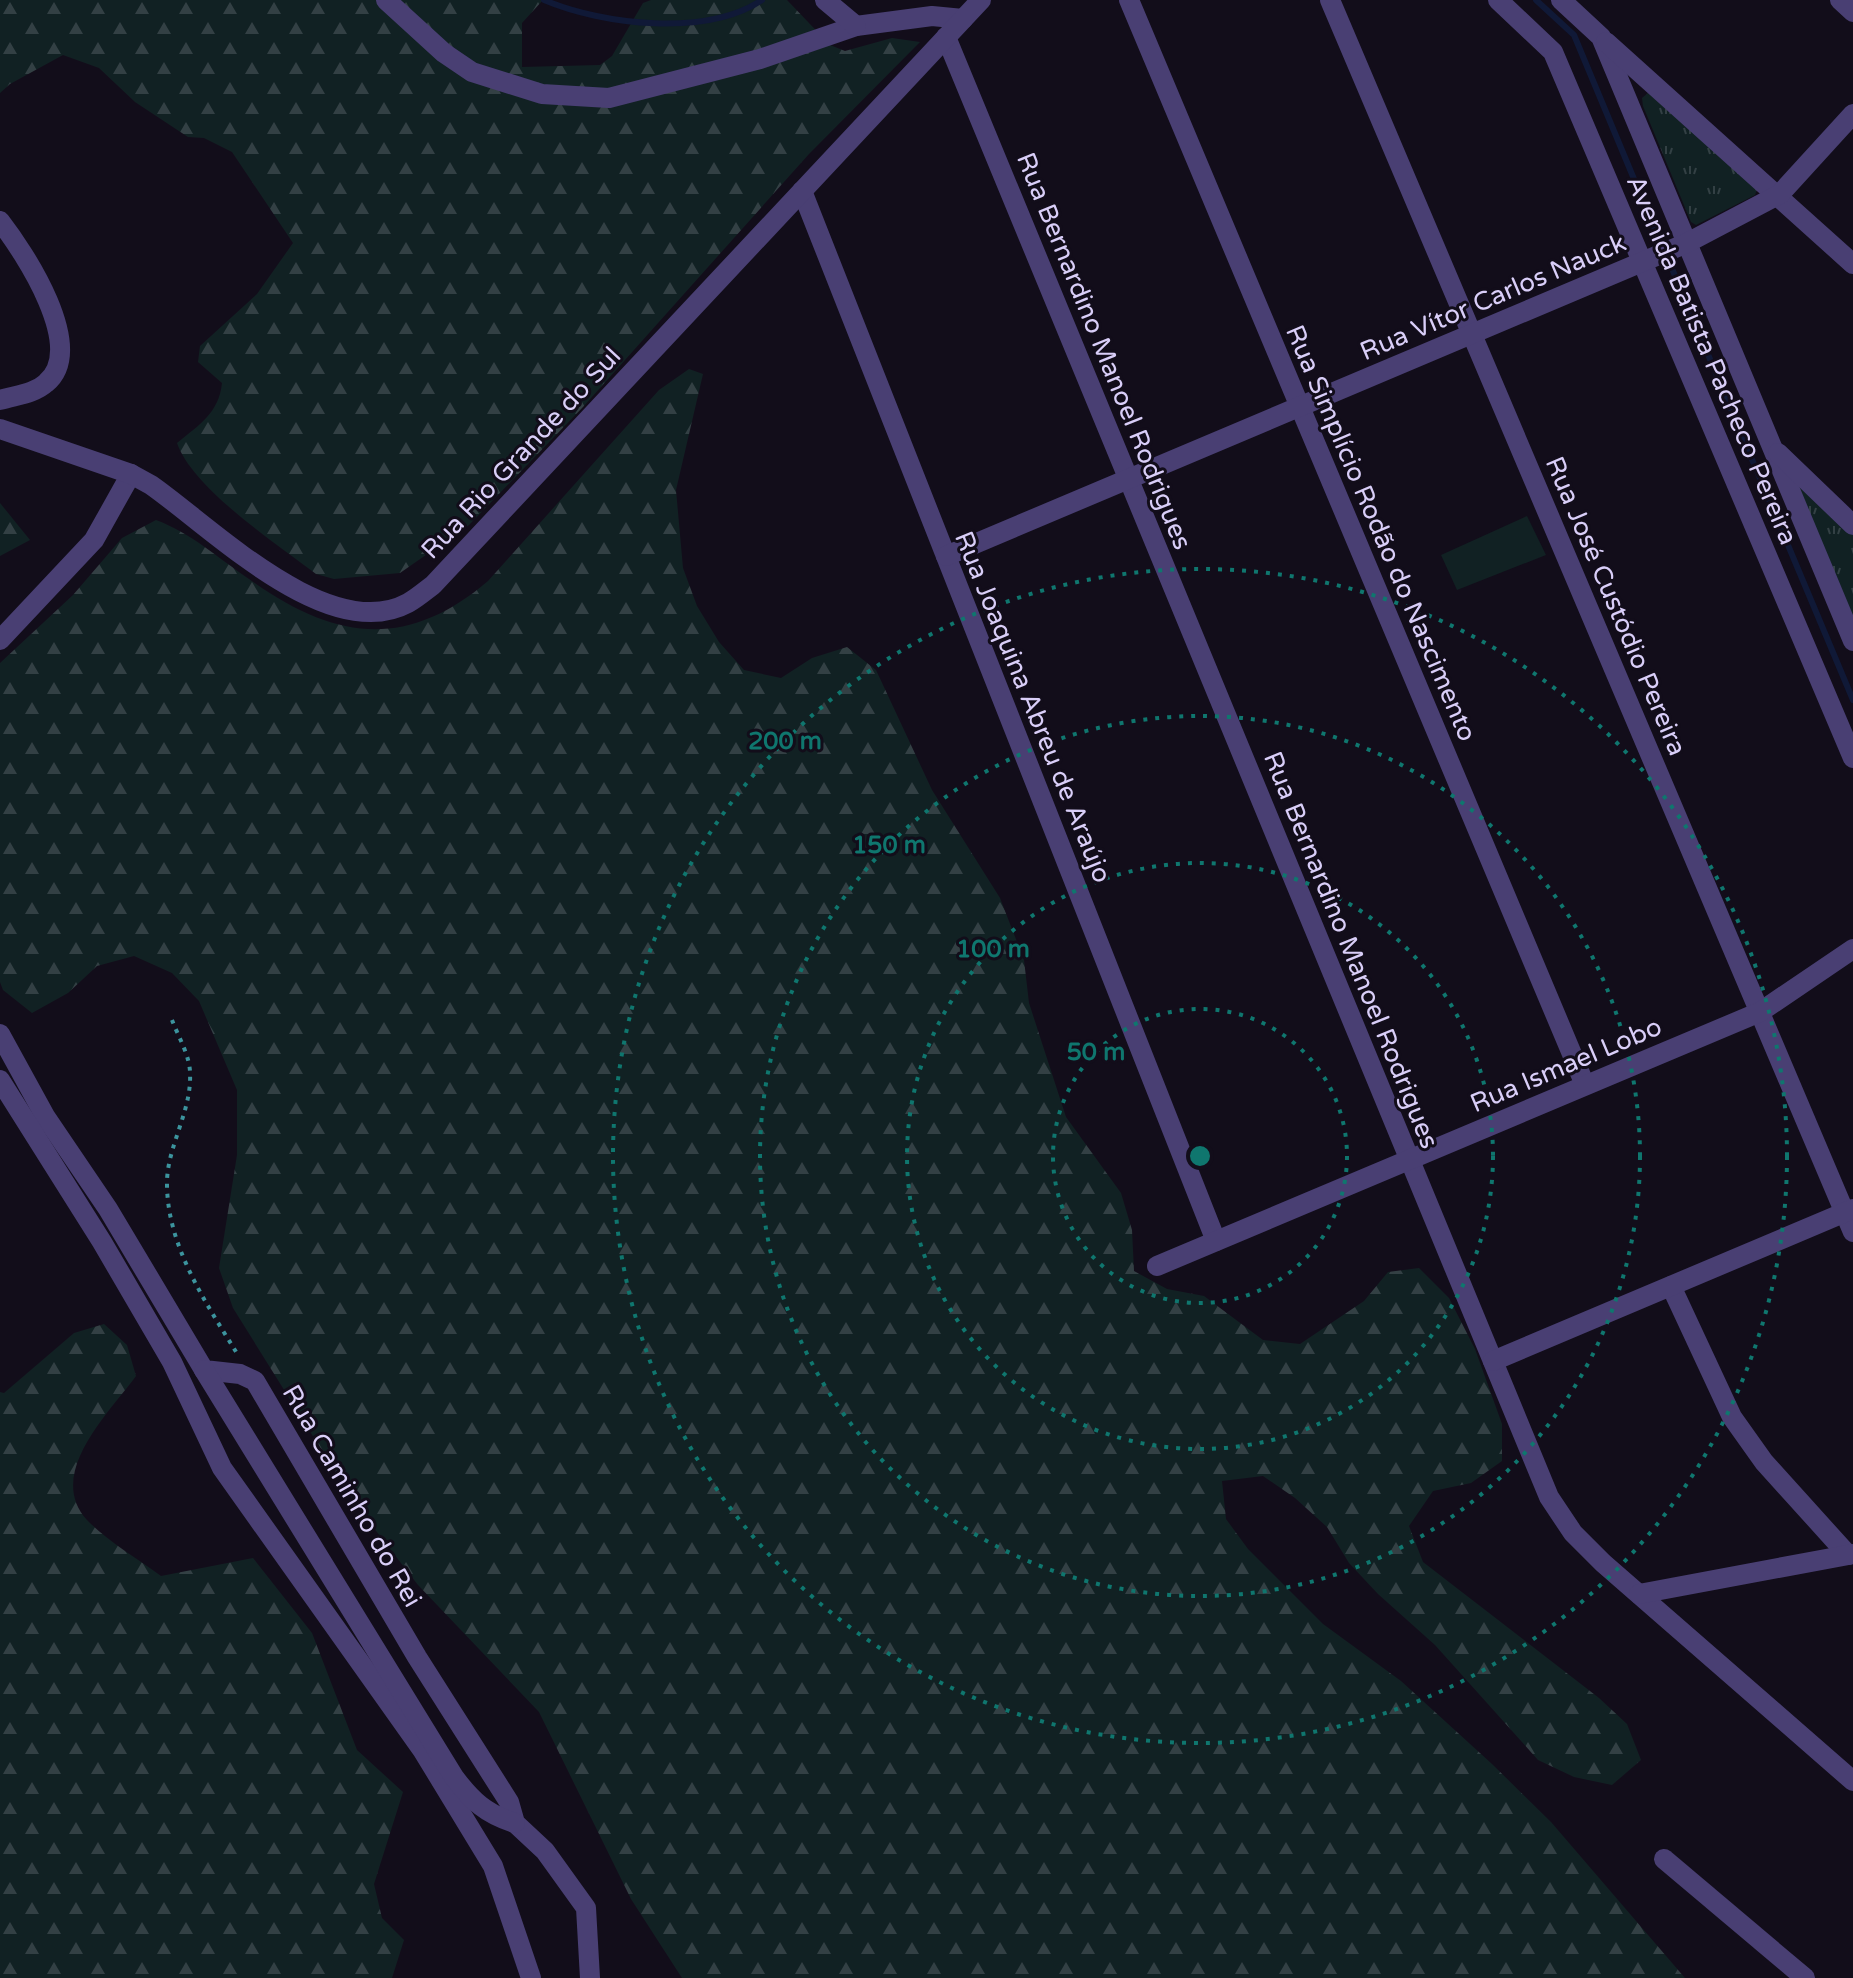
<svg xmlns="http://www.w3.org/2000/svg" width="1853" height="1978" viewBox="0 0 1853 1978" font-family="'Varela Round',sans-serif">
<style>
.grass{fill:#112123}
.forest{fill:url(#forest-firs)}
.park{fill:url(#park-tufts)}
.lines{fill:none;stroke-linecap:round;stroke-linejoin:round}
.stream{stroke:#101937;stroke-width:6}
.path{stroke:#3c949e;stroke-width:4;stroke-dasharray:4 6;stroke-linecap:butt}
.minor{stroke:#493f73;stroke-width:20}
.tertiary{stroke:#493f73;stroke-width:20}
.ring{fill:none;stroke:#0f766e;stroke-width:4;stroke-dasharray:4 8}
.labels{text-anchor:middle;dominant-baseline:central;stroke-width:6;stroke-linejoin:round;paint-order:stroke}
.street-label{font-size:26px;fill:#d9cef8;stroke:#120d1a}
.centre{fill:#0f766e;stroke:#120d1a;stroke-width:4}
.ring-label{font-size:24px;text-anchor:middle;font-weight:bold;fill:#0f766e;stroke:#120d1a;stroke-width:6;stroke-linejoin:round;paint-order:stroke}
</style>
<defs>
<pattern id="forest-firs" width="22" height="20" patternUnits="userSpaceOnUse" patternTransform="scale(2)"><rect width="22" height="20" fill="#112123"/><path d="M5 1l3.5 6h-7zM16 11l3.5 6h-7z" fill="#334044"/></pattern>
<pattern id="park-tufts" width="24" height="20" patternUnits="userSpaceOnUse" patternTransform="scale(2)"><rect width="24" height="20" fill="#112123"/><path d="M3 7l-1-3M5 7V3M7 7l1-3M15 17l-1-3M17 17v-4M19 17l1-3" fill="none" stroke="#334044"/></pattern>
</defs>
<rect width="100%" height="100%" fill="#120d1a"/>
<path class="grass" d="M 1527,516 L 1546,555 L 1457,590 L 1441,555 Z"/>
<g class="forest">
<path d="M 0,0 L 543,0 L 522,23 L 522,67 L 600,65 L 612,56 L 643,3 L 651,0 L 787,0 L 830,45 L 845,51 L 892,38 L 920,42 L 809,154 L 583,407 L 469,525 L 400,573 L 334,579 L 316,574 C 277,544 193,489 177,443 C 199,425 219,413 222,383 L 198,362 L 200,346 L 257,294 L 293,243 L 232,152 L 204,138 L 188,137 L 135,102 L 99,68 L 63,55 L 10,84 L 0,93 Z"/>
<path d="M 689,369 L 703,374 L 676,490 L 683,568 L 697,606 L 719,642 L 744,670 L 781,678 L 812,658 L 847,647 L 876,670 L 932,790 L 1000,898 L 1024,960 L 1029,1003 L 1066,1117 L 1121,1193 L 1132,1230 L 1134,1271 L 1167,1289 L 1204,1296 L 1263,1340 L 1300,1344 L 1364,1301 L 1388,1272 L 1419,1268 L 1449,1298 L 1475,1349 L 1502,1424 L 1502,1461 L 1471,1483 L 1433,1491 L 1409,1526 L 1423,1562 L 1599,1698 L 1627,1724 L 1641,1760 L 1612,1785 L 1574,1777 L 1538,1760 L 1435,1645 L 1378,1594 L 1349,1563 L 1327,1527 L 1295,1498 L 1263,1476 L 1222,1481 L 1226,1519 L 1248,1549 L 1323,1624 L 1401,1681 L 1492,1764 L 1551,1822 L 1685,1978 L 682,1978 L 631,1899 L 539,1712 L 418,1585 L 356,1505 L 233,1308 L 219,1268 L 237,1155 L 237,1090 L 199,1001 L 172,973 L 134,956 L 97,966 L 68,993 L 32,1013 L 3,990 L 0,982 L 0,663 L 73,595 L 122,538 L 156,520 C 191,533 218,558 249,579 C 333,640 406,651 488,581 L 659,390 Z"/>
<path d="M 0,503 L 30,540 L 0,556 Z"/>
<path d="M 104,1324 L 127,1345 L 136,1376 C 109,1413 45,1474 87,1520 C 107,1541 137,1558 161,1576 L 253,1558 L 312,1633 L 357,1750 L 403,1792 L 374,1884 L 382,1918 L 404,1940 L 392,1978 L 0,1978 L 0,1392 L 4,1393 L 74,1333 Z"/>
</g>
<g class="park">
<path d="M 1648,93 L 1757,189 L 1755,195 L 1696,225 L 1691,222 L 1643,106 L 1642,98 Z"/>
<path d="M 1773,449 L 1853,526 L 1853,637 Z"/>
</g>
<g class="lines">
<g class="stream">
<path d="M 544,0 C 603,25 707,37 762,0"/>
<path d="M 1536,0 L 1574,35 L 1659,239"/>
<path d="M 1673,271 L 1853,700"/>
</g>
<path class="path" d="M 172,1020 C 178,1036 190,1056 190,1073 C 192,1110 168,1145 167,1181 C 166,1245 206,1303 238,1355"/>
<g class="minor">
<path d="M 386,0 L 444,53 L 472,72 L 542,94 L 609,98 L 760,59 L 856,26 L 932,16 L 963,19"/>
<path d="M 825,0 L 856,26"/>
<path d="M 1129,0 L 1585,1085"/>
<path d="M 1330,0 L 1853,1232"/>
<path d="M 1498,0 L 1553,52 L 1853,758"/>
<path d="M 1561,0 L 1601,37 L 1853,641"/>
<path d="M 1840,0 L 1853,12"/>
<path d="M 946,37 L 1549,1497 L 1573,1533 L 1603,1563 L 1853,1781"/>
<path d="M 1606,42 L 1853,264"/>
<path d="M 802,191 L 1216,1241"/>
<path d="M 0,221 C 24,252 88,348 46,383 C 34,394 16,395 0,400"/>
<path d="M 1778,453 L 1853,525"/>
<path d="M 946,556 L 1687,243 L 1780,194 L 1853,114"/>
<path d="M 0,640 L 94,540 L 131,474"/>
<path d="M 0,1034 L 45,1116 L 108,1209 L 204,1370 L 240,1374 L 255,1381 L 417,1657 L 509,1802 L 515,1823 L 545,1851 L 586,1908 L 590,1978"/>
<path d="M 0,1080 L 102,1242 L 172,1362 L 222,1468 L 423,1751 L 493,1866 L 531,1978"/>
<path d="M 1157,1266 L 1760,1012 L 1853,949"/>
<path d="M 1671,1286 L 1732,1417 L 1764,1462 L 1848,1555"/>
<path d="M 1493,1361 L 1853,1209"/>
<path d="M 204,1370 L 454,1777 C 472,1801 486,1814 515,1823"/>
<path d="M 1639,1594 L 1853,1554"/>
<path d="M 1664,1859 L 1805,1978"/>
</g>
<path class="tertiary" d="M 0,429 L 131,474 L 151,485 C 210,526 329,646 408,603 C 417,598 425,591 433,585 L 981,0"/>
</g>
<g class="ring">
<circle cx="1200" cy="1156" r="147"/>
<circle cx="1200" cy="1156" r="293"/>
<circle cx="1200" cy="1156" r="440"/>
<circle cx="1200" cy="1156" r="587"/>
</g>
<g class="labels">
<g class="street-label">
<text transform="translate(1493 297) rotate(-23)">Rua Vítor Carlos Nauck</text>
<text transform="translate(1104 351) rotate(68)">Rua Bernardino Manoel Rodrigues</text>
<text transform="translate(1712 360) rotate(67)">Avenida Batista Pacheco Pereira</text>
<text transform="translate(521 453) rotate(-47)">Rua Rio Grande do Sul</text>
<text transform="translate(1381 533) rotate(67)">Rua Simplício Rodão do Nascimento</text>
<text transform="translate(1616 606) rotate(67)">Rua José Custódio Pereira</text>
<text transform="translate(1033 707) rotate(68)">Rua Joaquina Abreu de Araújo</text>
<text transform="translate(1351 950) rotate(68)">Rua Bernardino Manoel Rodrigues</text>
<text transform="translate(1566 1065) rotate(-23)">Rua Ismael Lobo</text>
<text transform="translate(352 1496) rotate(60)">Rua Caminho do Rei</text>
</g>
</g>
<circle cx="1200" cy="1156" r="12" class="centre"/>
<g class="ring-label">
<text x="785" y="749">200 m</text>
<text x="889" y="853">150 m</text>
<text x="993" y="957">100 m</text>
<text x="1096" y="1060">50 m</text>
</g>
</svg>
